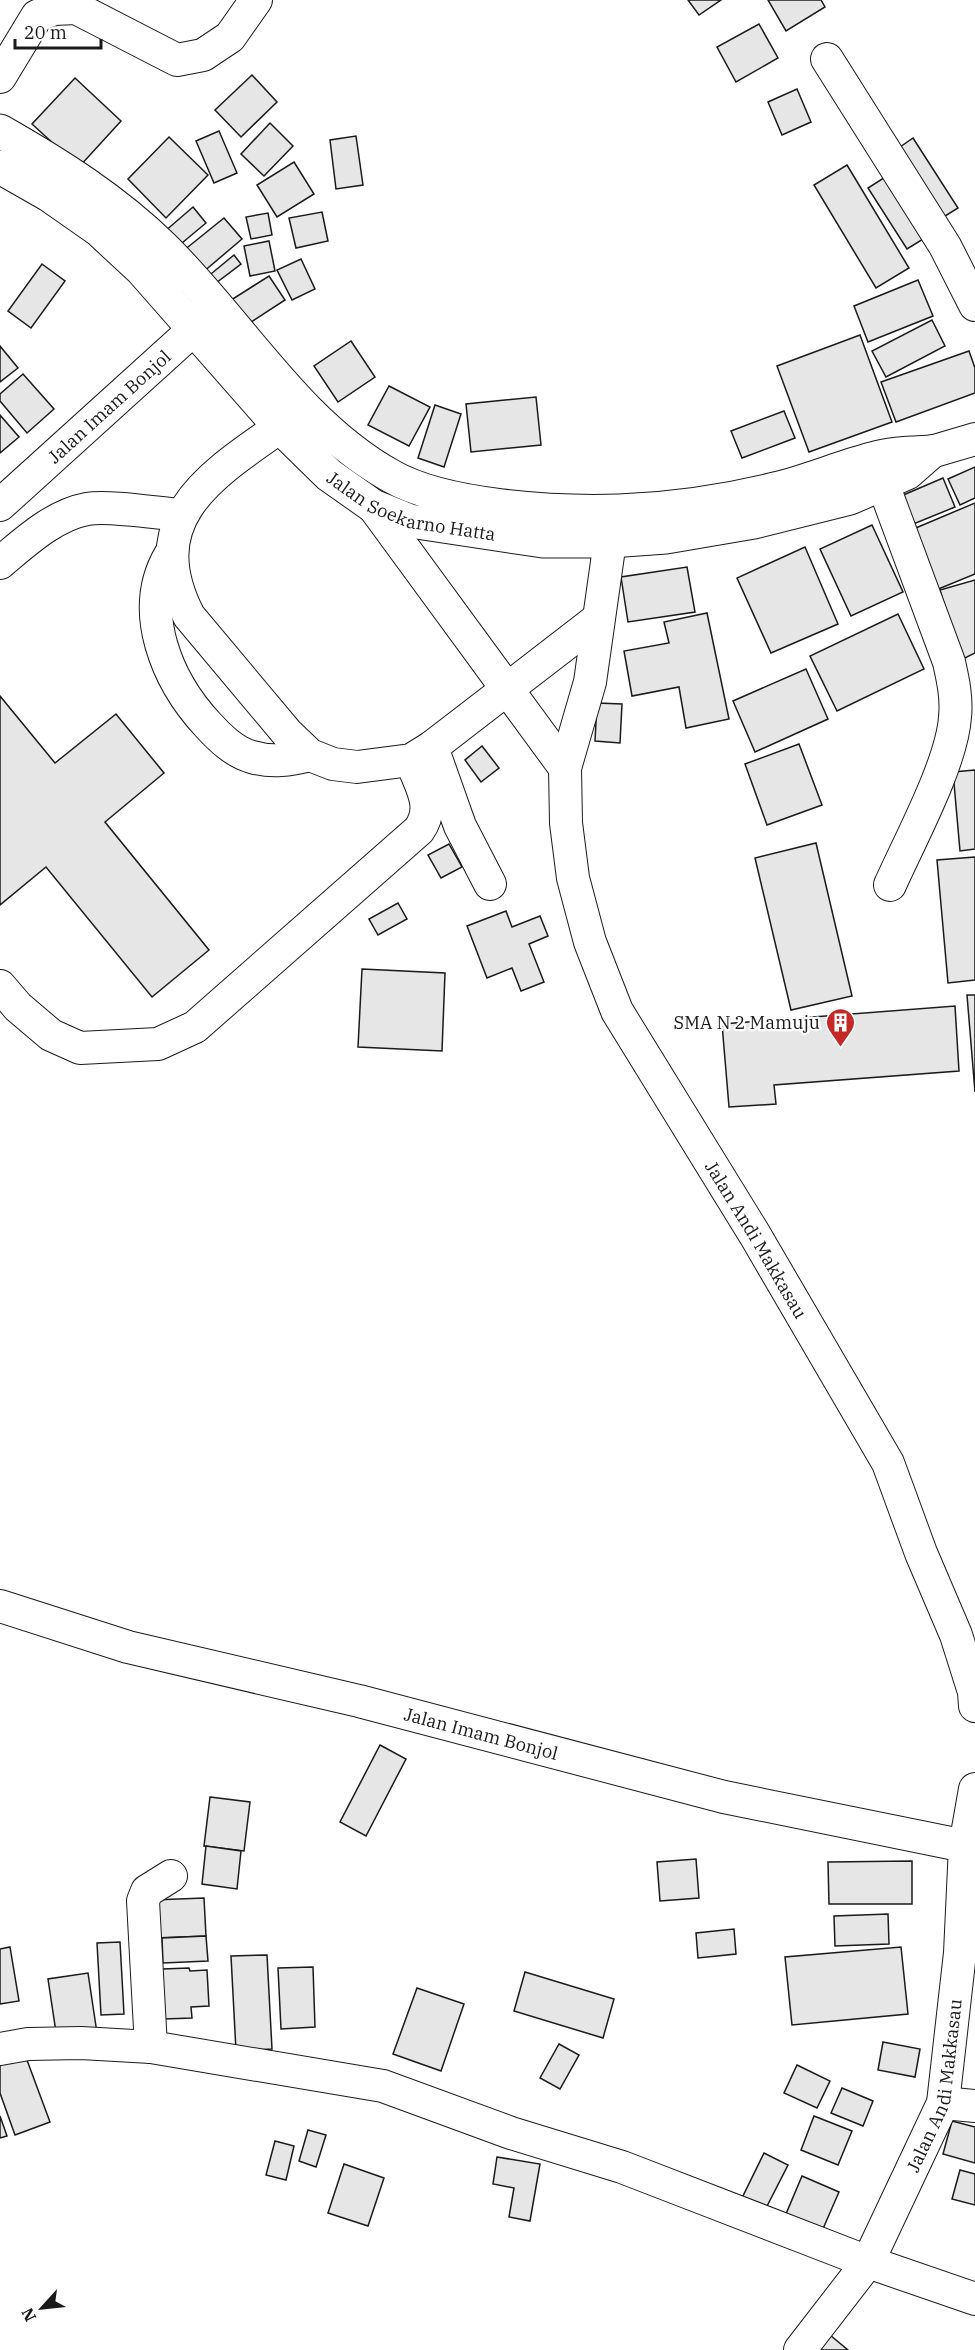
<svg xmlns="http://www.w3.org/2000/svg" width="975" height="2350" viewBox="0 0 975 2350" font-family="'IBM Plex Serif',serif">
<style>
.building{fill:#e6e6e6;stroke:#1a1a1a;stroke-width:1.5}
.lines{fill:none;stroke-linecap:round;stroke-linejoin:round}
.minor-casing{stroke:#1a1a1a;stroke-width:34}
.major-casing{stroke:#1a1a1a;stroke-width:35}
.minor{stroke:#fff;stroke-width:32}
.major{stroke:#fff;stroke-width:33}
.labels{text-anchor:middle;dominant-baseline:central;stroke-width:4.5;stroke-linejoin:round;paint-order:stroke}
.street-label{font-size:18px;fill:#1a1a1a;stroke:#fff}
.poi-label{font-size:18px;fill:#1a1a1a;stroke:#fff;text-anchor:end}
</style>
<rect width="100%" height="100%" fill="#fff"/>
<g class="building">
<path d="M 688,0 L 721,0 L 699,15 Z"/>
<path d="M 768,0 L 821,0 L 825,7 L 786,31 Z"/>
<path d="M 759,24 L 778,58 L 736,82 L 717,47 Z"/>
<path d="M 252,75 L 277,102 L 241,137 L 215,110 Z"/>
<path d="M 75,78 L 121,121 L 79,167 L 32,124 Z"/>
<path d="M 797,89 L 811,122 L 782,135 L 768,102 Z"/>
<path d="M 270,123 L 293,146 L 264,176 L 241,154 Z"/>
<path d="M 219,131 L 237,173 L 214,183 L 196,141 Z"/>
<path d="M 356,136 L 363,185 L 336,189 L 330,140 Z"/>
<path d="M 169,137 L 208,175 L 166,218 L 128,179 Z"/>
<path d="M 913,138 L 958,208 L 934,223 L 890,154 Z"/>
<path d="M 294,162 L 314,194 L 277,217 L 257,185 Z"/>
<path d="M 847,165 L 909,268 L 876,288 L 814,185 Z"/>
<path d="M 893,172 L 933,233 L 907,249 L 868,188 Z"/>
<path d="M 193,207 L 206,223 L 176,248 L 164,232 Z"/>
<path d="M 322,212 L 328,241 L 296,248 L 289,218 Z"/>
<path d="M 268,213 L 272,235 L 251,239 L 246,217 Z"/>
<path d="M 224,218 L 242,239 L 202,273 L 183,251 Z"/>
<path d="M 269,241 L 275,271 L 250,276 L 244,246 Z"/>
<path d="M 234,255 L 241,264 L 212,286 L 206,278 Z"/>
<path d="M 301,259 L 315,289 L 292,300 L 277,270 Z"/>
<path d="M 42,264 L 65,281 L 31,328 L 8,311 Z"/>
<path d="M 269,276 L 285,300 L 245,326 L 228,302 Z"/>
<path d="M 918,280 L 933,316 L 868,342 L 854,306 Z"/>
<path d="M 932,320 L 945,346 L 886,377 L 872,351 Z"/>
<path d="M 860,335 L 892,422 L 809,452 L 777,366 Z"/>
<path d="M 351,341 L 375,377 L 338,402 L 314,366 Z"/>
<path d="M 0,346 L 18,368 L 0,382 Z"/>
<path d="M 969,351 L 975,368 L 975,393 L 896,422 L 881,382 Z"/>
<path d="M 23,374 L 54,409 L 27,433 L 0,401 L 0,394 Z"/>
<path d="M 389,386 L 430,407 L 409,446 L 368,425 Z"/>
<path d="M 536,397 L 541,445 L 471,452 L 466,404 Z"/>
<path d="M 435,405 L 461,414 L 444,467 L 418,458 Z"/>
<path d="M 784,411 L 795,438 L 742,458 L 731,431 Z"/>
<path d="M 0,415 L 19,437 L 0,453 Z"/>
<path d="M 975,467 L 975,498 L 960,505 L 948,479 Z"/>
<path d="M 943,478 L 955,507 L 906,527 L 894,499 Z"/>
<path d="M 975,503 L 975,574 L 936,590 L 911,530 Z"/>
<path d="M 872,525 L 903,592 L 851,616 L 820,549 Z"/>
<path d="M 805,547 L 838,624 L 771,653 L 737,578 Z"/>
<path d="M 687,567 L 695,612 L 628,622 L 621,577 Z"/>
<path d="M 975,580 L 975,653 L 961,660 L 940,590 Z"/>
<path d="M 707,613 L 729,719 L 686,728 L 679,687 L 632,696 L 624,651 L 669,643 L 664,622 Z"/>
<path d="M 898,614 L 924,669 L 837,711 L 810,656 Z"/>
<path d="M 806,669 L 828,719 L 755,752 L 733,701 Z"/>
<path d="M 0,696 L 55,763 L 116,714 L 164,773 L 105,822 L 209,950 L 152,997 L 46,867 L 0,905 Z"/>
<path d="M 597,703 L 622,704 L 620,743 L 595,741 Z"/>
<path d="M 799,744 L 822,805 L 767,825 L 745,764 Z"/>
<path d="M 482,746 L 499,768 L 481,782 L 465,760 Z"/>
<path d="M 975,770 L 975,849 L 960,851 L 953,772 Z"/>
<path d="M 816,843 L 852,996 L 791,1010 L 755,858 Z"/>
<path d="M 449,844 L 462,867 L 441,878 L 428,855 Z"/>
<path d="M 975,857 L 975,980 L 948,983 L 937,860 Z"/>
<path d="M 398,903 L 407,919 L 378,935 L 369,919 Z"/>
<path d="M 506,911 L 512,927 L 540,916 L 548,936 L 529,944 L 544,982 L 521,991 L 512,968 L 487,978 L 467,926 Z"/>
<path d="M 362,969 L 445,973 L 442,1051 L 358,1047 Z"/>
<path d="M 967,995 L 975,995 L 975,1092 Z"/>
<path d="M 955,1006 L 959,1071 L 774,1085 L 776,1104 L 729,1107 L 722,1024 Z"/>
<path d="M 380,1745 L 406,1759 L 366,1836 L 340,1822 Z"/>
<path d="M 210,1797 L 250,1802 L 244,1851 L 204,1846 Z"/>
<path d="M 206,1846 L 241,1851 L 237,1889 L 202,1884 Z"/>
<path d="M 696,1859 L 699,1898 L 660,1901 L 657,1862 Z"/>
<path d="M 912,1861 L 912,1904 L 829,1904 L 828,1862 Z"/>
<path d="M 204,1898 L 206,1936 L 155,1938 L 153,1900 Z"/>
<path d="M 888,1914 L 889,1944 L 835,1946 L 834,1916 Z"/>
<path d="M 734,1929 L 736,1954 L 698,1958 L 696,1933 Z"/>
<path d="M 206,1936 L 208,1961 L 163,1963 L 162,1938 Z"/>
<path d="M 120,1942 L 124,2014 L 101,2015 L 97,1943 Z"/>
<path d="M 10,1947 L 19,2001 L 0,2004 L 0,1949 Z"/>
<path d="M 901,1947 L 908,2014 L 792,2025 L 785,1957 Z"/>
<path d="M 267,1955 L 272,2049 L 236,2051 L 231,1956 Z"/>
<path d="M 313,1967 L 315,2027 L 281,2029 L 278,1968 Z"/>
<path d="M 189,1968 L 190,1971 L 207,1970 L 209,2006 L 191,2007 L 192,2018 L 164,2019 L 162,1969 Z"/>
<path d="M 525,1972 L 614,1999 L 603,2038 L 514,2011 Z"/>
<path d="M 88,1973 L 97,2033 L 57,2039 L 48,1979 Z"/>
<path d="M 417,1988 L 464,2004 L 441,2071 L 393,2054 Z"/>
<path d="M 883,2042 L 920,2049 L 915,2077 L 878,2070 Z"/>
<path d="M 559,2044 L 579,2055 L 560,2089 L 540,2078 Z"/>
<path d="M 24,2052 L 50,2122 L 15,2135 L 0,2093 L 0,2061 Z"/>
<path d="M 797,2065 L 830,2081 L 817,2108 L 784,2093 Z"/>
<path d="M 842,2088 L 873,2101 L 863,2126 L 831,2113 Z"/>
<path d="M 0,2116 L 7,2136 L 0,2138 Z"/>
<path d="M 814,2116 L 852,2131 L 838,2165 L 801,2150 Z"/>
<path d="M 952,2121 L 975,2127 L 975,2163 L 943,2154 Z"/>
<path d="M 308,2130 L 326,2135 L 316,2167 L 299,2161 Z"/>
<path d="M 275,2141 L 294,2146 L 286,2180 L 266,2175 Z"/>
<path d="M 764,2153 L 788,2165 L 765,2210 L 742,2198 Z"/>
<path d="M 497,2157 L 540,2164 L 530,2221 L 509,2217 L 514,2188 L 493,2184 Z"/>
<path d="M 344,2164 L 384,2178 L 368,2226 L 328,2213 Z"/>
<path d="M 960,2170 L 975,2174 L 975,2205 L 952,2199 Z"/>
<path d="M 802,2176 L 839,2192 L 822,2231 L 786,2214 Z"/>
<path d="M 824,2330 L 848,2350 L 817,2350 Z"/>
</g>
<g class="lines">
<defs>
<g id="minor">
<path d="M 827,59 L 945,246 L 975,305"/>
<path d="M 0,77 L 37,16 L 54,9 L 76,8 L 177,60 L 203,55 L 230,37 L 256,0"/>
<path d="M 280,427 C 208,477 140,520 189,616 L 287,733 L 310,755 L 333,764 L 357,767 L 411,760 L 432,747 L 598,619"/>
<path d="M 931,452 L 975,439"/>
<path d="M 874,460 L 949,662 C 953,680 957,698 955,717 C 952,763 910,840 890,885"/>
<path id="s1" d="M 0,505 L 213,312"/>
<path d="M 373,506 L 565,768"/>
<path id="s2" d="M 619,517 L 610,541 L 590,682 L 565,768 L 566,823 L 573,878 L 590,942 L 617,1011 L 755,1235 L 888,1463 L 921,1553 L 956,1635 L 974,1692 L 975,1706"/>
<path d="M 170,555 C 137,611 167,681 208,725 C 220,738 234,752 252,757 C 272,763 290,760 310,755"/>
<path d="M 0,563 C 25,542 54,515 87,509 C 107,505 157,513 180,515"/>
<path d="M 432,747 L 460,826 L 490,884"/>
<path d="M 0,986 L 18,1007 L 51,1035 L 80,1048 L 158,1044 L 195,1027 L 419,830 C 436,806 420,786 411,760"/>
<path id="s3" d="M 0,1606 L 128,1647 L 359,1701 L 724,1797 L 965,1846"/>
<path d="M 151,2047 L 143,1901 L 147,1891 L 171,1876"/>
<path d="M 0,2049 L 28,2044 L 81,2043 L 151,2047 L 383,2086 L 511,2133 L 622,2167 L 868,2262 L 975,2299"/>
<path d="M 943,2103 L 975,2106"/>
<path id="s4" d="M 800,2350 L 868,2262 L 943,2103 L 960,1953 L 965,1846 L 975,1789"/>
</g>
<g id="major">
<path d="M 0,131 C 58,164 115,200 163,247 C 239,321 296,423 391,476 C 445,507 556,513 619,511 C 672,509 727,501 779,488 C 811,480 841,467 872,459 C 891,453 911,453 931,452"/>
<path id="s5" d="M 0,167 L 49,195 L 99,230 L 142,270 L 280,427 L 329,475 L 373,506 L 410,521 L 543,541 L 610,541 L 666,537 L 754,522 L 850,498 L 907,473 L 931,452"/>
</g>
</defs>
<use href="#minor" class="minor-casing"/>
<use href="#major" class="major-casing"/>
<use href="#minor" class="minor"/>
<use href="#major" class="major"/>
</g>
<defs>
<symbol id="building-pin" viewBox="-11 -11 22 30"><path d="M0 17L-7.5 6A9.5 9.5 0 1 1 7.5 6Z" fill="#c62828" stroke="#fff"/><path d="M-4-6H4V6H1V3H-1V6H-4ZM-2.5-4.3h1.7v1.8h-1.7ZM.8-4.3h1.7v1.8H.8ZM-2.5-1h1.7V.8h-1.7ZM.8-1h1.7V.8H.8Z" fill="#fff"/></symbol>
</defs>
<g fill-rule="evenodd">
<use href="#building-pin" x="824" y="1006" width="33" height="45"/>
</g>
<g class="labels">
<g class="street-label">
<text stroke="none"><textPath href="#s1" startOffset="147">Jalan Imam Bonjol</textPath></text>
<text stroke="none"><textPath href="#s5" startOffset="544">Jalan Soekarno Hatta</textPath></text>
<text stroke="none"><textPath href="#s2" startOffset="776">Jalan Andi Makkasau</textPath></text>
<text stroke="none"><textPath href="#s3" startOffset="498">Jalan Imam Bonjol</textPath></text>
<text stroke="none"><textPath href="#s4" startOffset="302">Jalan Andi Makkasau</textPath></text>
</g>
<g class="poi-label">
<text x="820" y="1022">SMA N 2 Mamuju</text>
</g>
</g>
<g transform="translate(42 2308) rotate(243)" stroke="#ffffff" stroke-width="4.5" paint-order="stroke">
<path d="M0-4.5L10 22L0 15L-10 22Z" fill="#1a1a1a"/>
<text y="-9" font-size="16" font-weight="bold" text-anchor="middle" fill="#1a1a1a">N</text>
</g>
<path d="M15 39v9h86v-9" fill="none" stroke="#1a1a1a" stroke-width="3"/>
<text x="24" y="39" font-size="18" fill="#1a1a1a" stroke="#ffffff" stroke-width="4.5" paint-order="stroke">20 m</text>
</svg>
